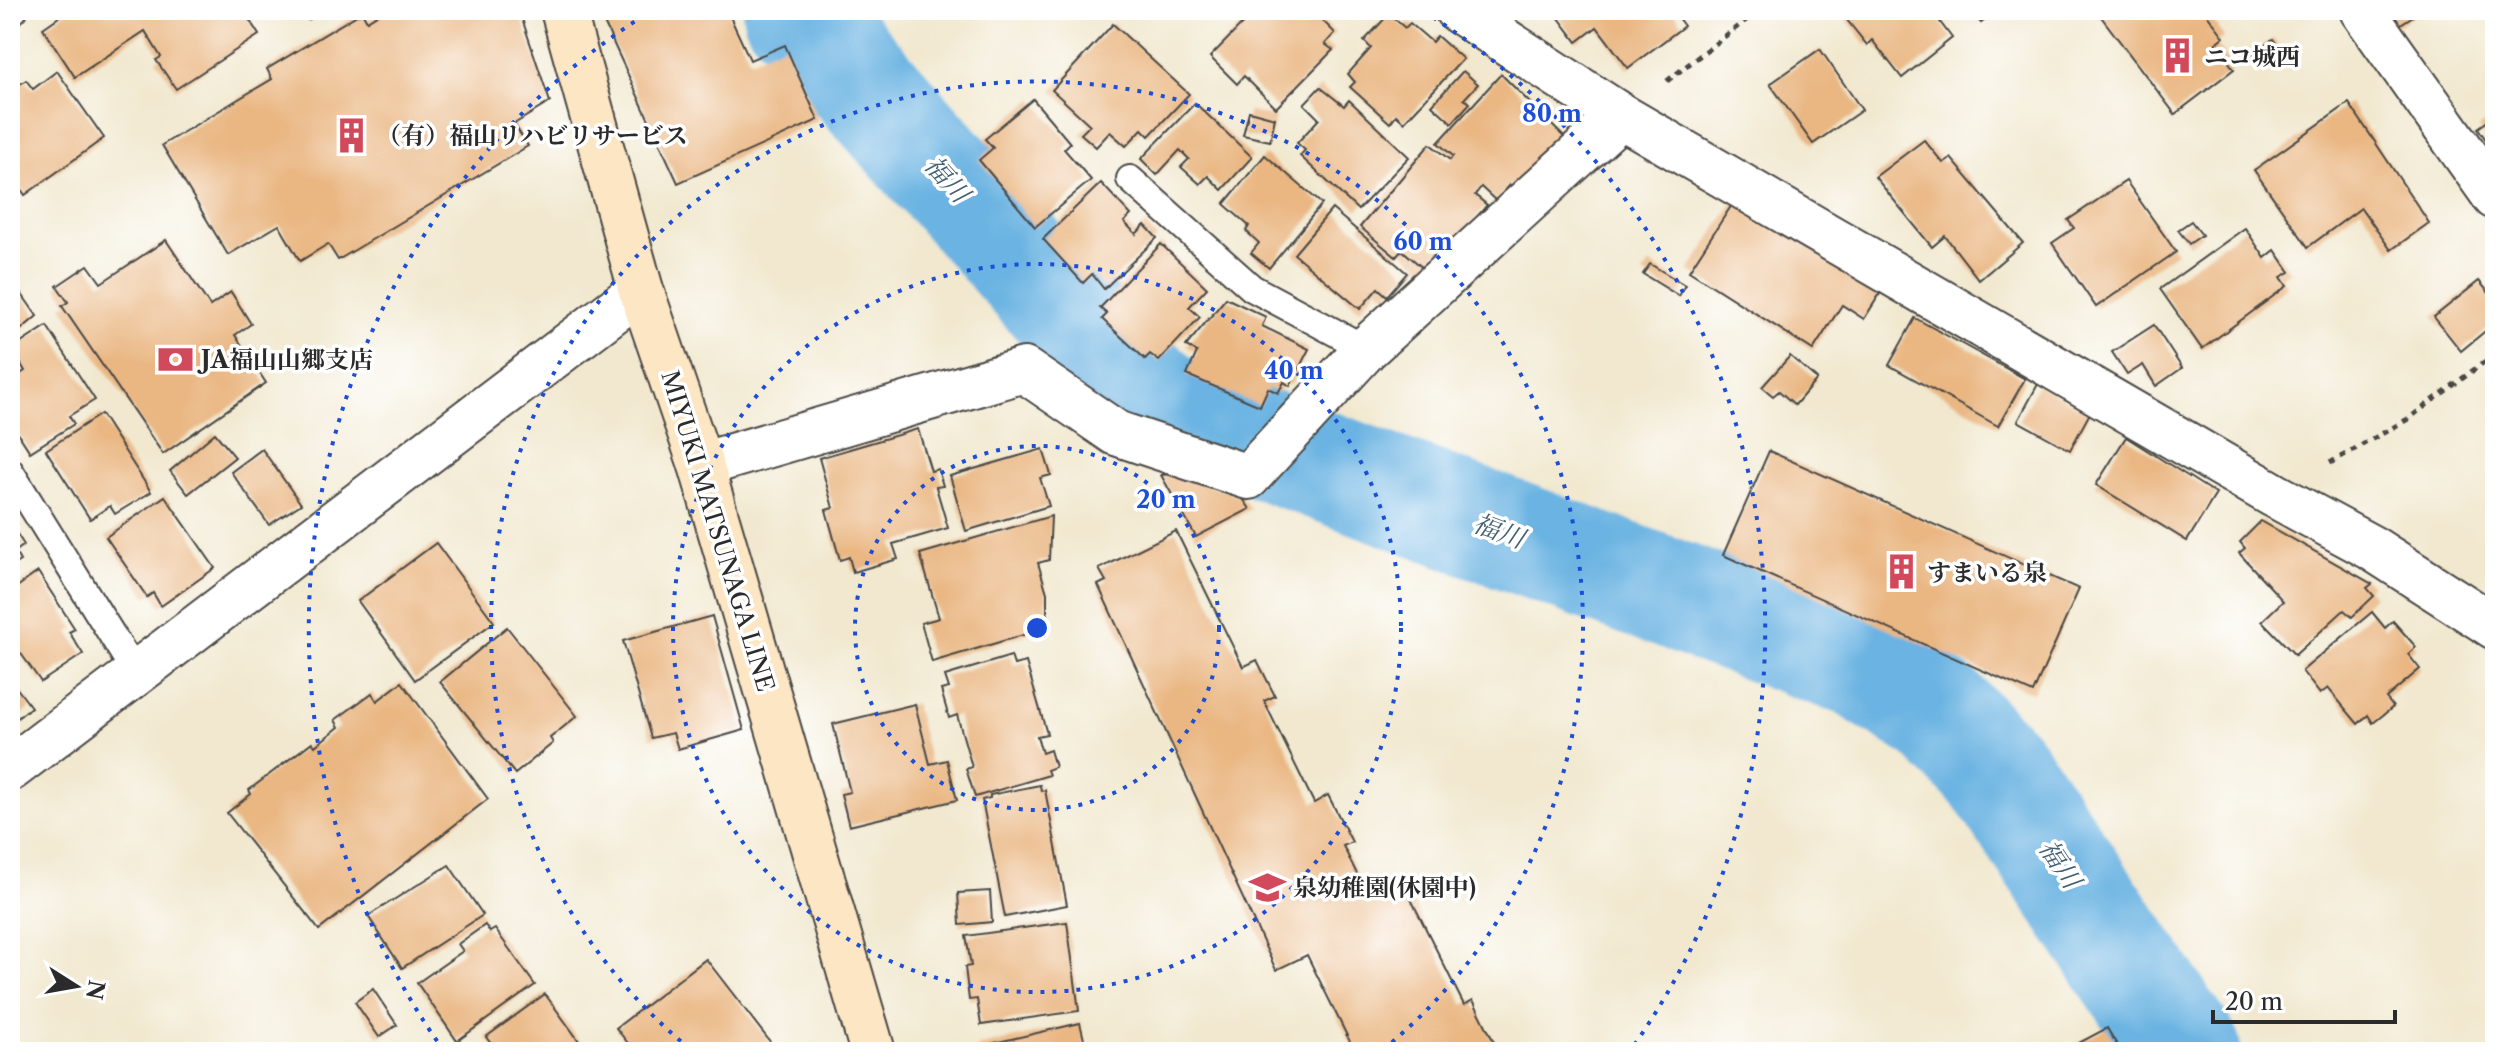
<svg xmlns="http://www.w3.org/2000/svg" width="2505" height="1062" viewBox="0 0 2505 1062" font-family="'Libre Caslon Text','Noto Serif JP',serif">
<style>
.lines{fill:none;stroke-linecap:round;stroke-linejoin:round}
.river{stroke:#6ab3e2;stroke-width:110}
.building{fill:#eab783}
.service-casing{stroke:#494744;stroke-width:30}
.minor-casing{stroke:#494744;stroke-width:48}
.secondary-casing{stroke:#494744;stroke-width:48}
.path{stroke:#494744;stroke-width:5;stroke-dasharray:6 6;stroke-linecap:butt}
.service{stroke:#fff;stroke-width:26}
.minor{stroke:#fff;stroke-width:44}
.secondary{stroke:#fce6c4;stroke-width:44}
.ring{fill:none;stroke:#1d4ed8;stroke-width:4;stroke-dasharray:4 8}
.labels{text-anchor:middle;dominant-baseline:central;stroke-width:7;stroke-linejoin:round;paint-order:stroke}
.poi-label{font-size:24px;font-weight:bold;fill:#2b2b2b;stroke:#fff;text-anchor:start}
.street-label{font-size:24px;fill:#2b2b2b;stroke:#fff}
.water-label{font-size:26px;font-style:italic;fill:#446174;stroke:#fff}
.centre{fill:#1d4ed8;stroke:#fff;stroke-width:4}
.ring-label{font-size:24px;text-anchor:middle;font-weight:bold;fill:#1d4ed8;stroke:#fff;stroke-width:7;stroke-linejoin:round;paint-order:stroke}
</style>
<rect width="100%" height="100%" fill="#fff"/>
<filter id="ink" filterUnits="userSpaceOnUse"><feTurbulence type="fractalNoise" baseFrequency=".0125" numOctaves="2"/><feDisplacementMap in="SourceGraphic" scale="16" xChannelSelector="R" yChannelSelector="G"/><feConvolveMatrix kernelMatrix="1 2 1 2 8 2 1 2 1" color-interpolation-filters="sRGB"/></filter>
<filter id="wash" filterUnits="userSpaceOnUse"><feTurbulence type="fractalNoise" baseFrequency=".006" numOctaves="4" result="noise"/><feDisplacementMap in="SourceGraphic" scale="32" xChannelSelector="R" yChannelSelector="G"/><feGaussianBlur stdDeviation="1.8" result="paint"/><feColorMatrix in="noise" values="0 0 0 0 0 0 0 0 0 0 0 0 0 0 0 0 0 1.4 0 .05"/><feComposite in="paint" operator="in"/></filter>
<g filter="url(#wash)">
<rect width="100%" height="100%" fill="#f1e8cf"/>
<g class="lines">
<path class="river" d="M 797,10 L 1106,357 L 1167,408 L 1860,664 L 1938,712 L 1996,770 L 2186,1052"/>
</g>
<g id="blocks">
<g class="building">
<path d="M 69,10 L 243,10 L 259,35 L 176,89 L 156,60 L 161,57 L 145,31 L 75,77 L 43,28 Z"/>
<path d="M 302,10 L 324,10 L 308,20 Z"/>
<path d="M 385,10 L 519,10 L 550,102 L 514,124 L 528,146 L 338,260 L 328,244 L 300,261 L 279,225 L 228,255 L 162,145 L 272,79 L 267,69 L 362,12 L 367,21 Z"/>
<path d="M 609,10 L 727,10 L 750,60 L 785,45 L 818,120 L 678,183 L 600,14 Z"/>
<path d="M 1256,10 L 1312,10 L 1335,33 L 1325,44 L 1333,50 L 1276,108 L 1244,76 L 1237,84 L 1210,57 Z"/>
<path d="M 1553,10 L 1672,10 L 1684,26 L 1628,68 L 1597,27 L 1577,42 Z"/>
<path d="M 1839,10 L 1931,10 L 1952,38 L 1902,78 L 1872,40 L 1867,45 Z"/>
<path d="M 1971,10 L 1998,10 L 1981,23 Z"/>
<path d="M 2096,10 L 2204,10 L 2224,37 L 2215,44 L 2234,69 L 2175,114 Z"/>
<path d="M 2385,10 L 2422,10 L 2396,27 Z"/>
<path d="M 1389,14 L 1405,28 L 1410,23 L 1432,42 L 1437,36 L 1463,59 L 1404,122 L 1396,115 L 1390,123 L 1350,87 L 1355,82 L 1348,74 L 1371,48 L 1364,41 Z"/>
<path d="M 1113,24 L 1189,94 L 1149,136 L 1142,129 L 1126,146 L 1110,132 L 1096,147 L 1081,134 L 1090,125 L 1052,90 Z"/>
<path d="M 2273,39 L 2279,47 L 2256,64 L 2249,56 Z"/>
<path d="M 1820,49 L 1862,110 L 1813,144 L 1770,84 Z"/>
<path d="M 57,71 L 104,138 L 25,195 L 10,173 L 10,91 L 26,80 L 33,89 Z"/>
<path d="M 1463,71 L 1478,84 L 1464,99 L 1470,103 L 1452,123 L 1432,105 Z"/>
<path d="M 1501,74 L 1565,138 L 1517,192 L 1510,185 L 1496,201 L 1481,187 L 1475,195 L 1487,205 L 1451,248 L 1445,243 L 1424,269 L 1402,250 L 1396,257 L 1360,227 L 1430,144 L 1450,160 L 1453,156 L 1438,143 Z"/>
<path d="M 1320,87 L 1344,106 L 1349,100 L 1409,157 L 1358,210 L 1300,156 L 1305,150 L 1297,143 L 1319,119 L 1304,104 Z"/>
<path d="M 1033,99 L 1070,143 L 1064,149 L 1091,180 L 1035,227 L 979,160 L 993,148 L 985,139 Z"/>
<path d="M 1195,103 L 1252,157 L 1222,190 L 1208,176 L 1200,184 L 1181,167 L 1189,159 L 1180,150 L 1157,175 L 1141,159 Z"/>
<path d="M 2349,103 L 2429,223 L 2391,250 L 2361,208 L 2308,247 L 2254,170 Z"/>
<path d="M 1249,111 L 1275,118 L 1270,141 L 1243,135 Z"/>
<path d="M 2495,116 L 2495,153 L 2478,128 Z"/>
<path d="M 1924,140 L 1943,163 L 1951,158 L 2023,243 L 1979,280 L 1945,236 L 1932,247 L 1875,177 Z"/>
<path d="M 1265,155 L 1322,204 L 1269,268 L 1251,253 L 1259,243 L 1246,231 L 1249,226 L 1224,204 Z"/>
<path d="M 2126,181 L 2176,252 L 2096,307 L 2052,243 L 2074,228 L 2068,220 Z"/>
<path d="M 1101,183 L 1131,215 L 1124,222 L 1136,234 L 1145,225 L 1157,238 L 1104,289 L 1092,274 L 1083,283 L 1043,239 Z"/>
<path d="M 1735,200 L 1881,292 L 1864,319 L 1842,305 L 1813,350 L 1689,271 Z"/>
<path d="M 1332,209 L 1407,273 L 1387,296 L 1378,288 L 1360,309 L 1294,254 Z"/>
<path d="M 2191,221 L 2202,235 L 2189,244 L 2178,230 Z"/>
<path d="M 2245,228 L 2265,258 L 2275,250 L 2290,272 L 2281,277 L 2287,286 L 2202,349 L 2160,289 Z"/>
<path d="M 166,240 L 210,306 L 231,292 L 251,324 L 235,335 L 266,383 L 163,454 L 62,306 L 68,302 L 57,286 L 88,265 L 101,283 Z"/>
<path d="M 1161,244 L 1207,288 L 1189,307 L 1200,317 L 1159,361 L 1150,354 L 1145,359 L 1102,319 L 1107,314 L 1100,308 Z"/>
<path d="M 1650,264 L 1685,285 L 1679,296 L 1643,274 Z"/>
<path d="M 10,277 L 37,316 L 10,339 Z"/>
<path d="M 2479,281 L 2495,300 L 2495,323 L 2461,351 L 2434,317 Z"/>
<path d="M 1226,298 L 1266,317 L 1262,326 L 1309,349 L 1290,386 L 1284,382 L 1278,393 L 1268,388 L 1260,406 L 1187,375 L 1197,352 L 1186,346 Z"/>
<path d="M 1915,318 L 2025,379 L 1998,426 L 1889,365 Z"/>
<path d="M 2154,325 L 2182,368 L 2156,386 L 2143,365 L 2127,375 L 2112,352 Z"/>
<path d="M 47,326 L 95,400 L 69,416 L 74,424 L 30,452 L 10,421 L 10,381 L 25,371 L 12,349 Z"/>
<path d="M 1790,356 L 1817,379 L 1795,405 L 1779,391 L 1773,396 L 1762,387 Z"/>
<path d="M 2038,384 L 2090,413 L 2070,450 L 2018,421 Z"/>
<path d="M 101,414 L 151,492 L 115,514 L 110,506 L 90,519 L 46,450 Z"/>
<path d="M 918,429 L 931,471 L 938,469 L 943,486 L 936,487 L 948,528 L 893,544 L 898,559 L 853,572 L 849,557 L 840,560 L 826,510 L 833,508 L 819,458 Z"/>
<path d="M 215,433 L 235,457 L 188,494 L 170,471 Z"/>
<path d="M 2126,437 L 2216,494 L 2187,541 L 2096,485 Z"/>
<path d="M 262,449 L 301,504 L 269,525 L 231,472 Z"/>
<path d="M 1043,449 L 1051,475 L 1040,478 L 1049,506 L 966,531 L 950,476 Z"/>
<path d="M 1769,451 L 2079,589 L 2033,693 L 1723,555 Z"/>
<path d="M 1172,474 L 1241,496 L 1250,509 L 1196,537 L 1161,475 Z"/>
<path d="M 165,496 L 215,568 L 161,606 L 153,593 L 147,597 L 106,537 Z"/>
<path d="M 1051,516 L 1049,560 L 1038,563 L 1047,593 L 1047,628 L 932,662 L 921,623 L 939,618 L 920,554 Z"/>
<path d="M 2261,521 L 2372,584 L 2367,588 L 2374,596 L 2352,617 L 2344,610 L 2295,655 L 2262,621 L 2283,601 L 2239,553 L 2245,548 L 2240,542 Z"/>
<path d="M 10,523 L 24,545 L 15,552 L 20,561 L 10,567 Z"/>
<path d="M 1176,531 L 1243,667 L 1257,660 L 1275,696 L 1264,701 L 1314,803 L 1328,795 L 1352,842 L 1343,846 L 1367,894 L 1400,877 L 1464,1005 L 1473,1000 L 1495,1044 L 1486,1048 L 1488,1052 L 1355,1052 L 1307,955 L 1276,970 L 1098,585 L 1106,581 L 1099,569 Z"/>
<path d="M 436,543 L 494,622 L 415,680 L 358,601 Z"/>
<path d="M 38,572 L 75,629 L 69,632 L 83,654 L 41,682 L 10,638 L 10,592 Z"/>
<path d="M 2372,612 L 2385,628 L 2393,621 L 2416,647 L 2408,654 L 2420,669 L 2386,698 L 2393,707 L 2373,723 L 2368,715 L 2358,724 L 2328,688 L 2320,694 L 2302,671 Z"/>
<path d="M 712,616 L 744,730 L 678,749 L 673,733 L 651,738 L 623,641 Z"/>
<path d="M 507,627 L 577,716 L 550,738 L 553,743 L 515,774 L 440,682 Z"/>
<path d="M 1011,656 L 1014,665 L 1026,662 L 1047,734 L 1037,736 L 1042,753 L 1050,750 L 1055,767 L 1047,770 L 1049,775 L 975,797 L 966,769 L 972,767 L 957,715 L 949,718 L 941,690 L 949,688 L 945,676 Z"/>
<path d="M 10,679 L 31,707 L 10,724 Z"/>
<path d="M 402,682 L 488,799 L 319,930 L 227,813 L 251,794 L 249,790 L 312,742 L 315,746 L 339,727 L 335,720 L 372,693 L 377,701 Z"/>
<path d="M 915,704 L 930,764 L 947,760 L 957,800 L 849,826 L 841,794 L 850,792 L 833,724 Z"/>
<path d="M 1040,785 L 1041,791 L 1045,790 L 1067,905 L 1005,917 L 982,800 L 990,798 L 990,795 Z"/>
<path d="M 449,865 L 483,915 L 402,968 L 368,916 Z"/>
<path d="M 990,891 L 992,922 L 960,925 L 958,893 Z"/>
<path d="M 1067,922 L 1079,1011 L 981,1025 L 977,999 L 969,1000 L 965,967 L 971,966 L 966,936 Z"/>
<path d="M 485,925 L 490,932 L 495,929 L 535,985 L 457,1041 L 417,983 L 463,951 L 458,944 Z"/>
<path d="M 706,959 L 778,1052 L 635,1052 L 616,1028 Z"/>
<path d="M 373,989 L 397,1025 L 379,1037 L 355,1002 Z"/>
<path d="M 545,994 L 587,1052 L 497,1052 L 486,1037 Z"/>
<path d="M 1080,1023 L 1087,1052 L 978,1052 L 977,1047 Z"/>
<path d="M 2107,1028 L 2121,1052 L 2062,1052 Z"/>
</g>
</g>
</g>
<g filter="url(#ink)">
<use href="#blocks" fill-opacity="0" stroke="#494744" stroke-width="2"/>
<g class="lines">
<defs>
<g id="service">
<path d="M 10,12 L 14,10"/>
<path d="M 1130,179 L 1252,288 L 1366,349"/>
<path d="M 10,471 L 135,672"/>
</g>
<g id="minor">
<path d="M 1457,10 L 1621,116 L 2274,495 L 2372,548 L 2495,627"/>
<path d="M 2362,10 L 2495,197"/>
<path d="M 701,465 L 1024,370 L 1116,433 L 1248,477 L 1366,349 L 1621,116"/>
<path d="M 10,769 L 641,290"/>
</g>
<path id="secondary" d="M 563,10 L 641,290 L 701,465 L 873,1052"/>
</defs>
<use href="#service" class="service-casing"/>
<use href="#minor" class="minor-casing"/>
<use href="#secondary" class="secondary-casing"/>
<g class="path">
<path d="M 1667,81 L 1759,10"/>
<path d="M 2330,463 L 2408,419 L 2495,354"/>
</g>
<use href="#service" class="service"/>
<use href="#minor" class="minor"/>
<use href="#secondary" class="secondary"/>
</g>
</g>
<g class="ring">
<circle cx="1037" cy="628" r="182"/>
<circle cx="1037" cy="628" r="364"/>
<path d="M690 1049A546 546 0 1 1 1384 1049"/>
<path d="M444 1051A728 728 0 0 1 651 11M1423 11A728 728 0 0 1 1630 1051"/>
</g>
<defs>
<symbol id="building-bare" viewBox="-9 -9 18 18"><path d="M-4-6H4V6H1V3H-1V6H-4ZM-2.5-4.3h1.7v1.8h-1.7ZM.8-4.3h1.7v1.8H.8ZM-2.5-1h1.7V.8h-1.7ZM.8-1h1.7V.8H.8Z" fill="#d1495b" stroke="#fff" stroke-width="2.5" paint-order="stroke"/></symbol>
<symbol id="bank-bare" viewBox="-9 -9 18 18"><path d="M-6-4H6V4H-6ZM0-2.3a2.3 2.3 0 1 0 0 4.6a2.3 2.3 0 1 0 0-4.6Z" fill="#d1495b" stroke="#fff" stroke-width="2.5" paint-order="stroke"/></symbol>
<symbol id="school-bare" viewBox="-9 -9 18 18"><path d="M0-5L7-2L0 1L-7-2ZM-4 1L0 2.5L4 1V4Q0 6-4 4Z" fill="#d1495b" stroke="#fff" stroke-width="2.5" paint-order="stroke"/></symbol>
</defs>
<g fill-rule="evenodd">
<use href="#building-bare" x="2152" y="30" width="51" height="51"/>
<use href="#building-bare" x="326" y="110" width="51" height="51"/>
<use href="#bank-bare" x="150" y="334" width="51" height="51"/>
<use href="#building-bare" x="1876" y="546" width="51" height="51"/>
<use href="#school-bare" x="1242" y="862" width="51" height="51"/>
</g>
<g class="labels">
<g class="poi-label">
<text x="2204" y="56">ニコ城西</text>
<text x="377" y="135">（有）福山リハビリサービス</text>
<text x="201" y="359">JA福山山郷支店</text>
<text x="1927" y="572">すまいる泉</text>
<text x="1293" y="887">泉幼稚園(休園中)</text>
</g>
<g class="street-label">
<text transform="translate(718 531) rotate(73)">MIYUKI MATSUNAGA LINE</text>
</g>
<g class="water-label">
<text transform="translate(947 179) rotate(48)">福川</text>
<text transform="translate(1499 531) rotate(20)">福川</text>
<text transform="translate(2060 864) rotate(56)">福川</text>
</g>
</g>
<circle cx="1037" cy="628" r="12" class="centre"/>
<g class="ring-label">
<text x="1552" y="122">80 m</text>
<text x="1423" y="250">60 m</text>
<text x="1294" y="379">40 m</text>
<text x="1166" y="508">20 m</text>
</g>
<rect width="2505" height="1062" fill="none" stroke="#fff" stroke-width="40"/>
<g transform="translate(76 986) rotate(101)" stroke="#ffffff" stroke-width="6" paint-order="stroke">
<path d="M0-6L14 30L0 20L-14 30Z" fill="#2b2b2b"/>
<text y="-12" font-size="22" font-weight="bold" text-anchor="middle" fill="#2b2b2b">N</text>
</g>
<path d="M2213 1010v12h182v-12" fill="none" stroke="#2b2b2b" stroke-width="4"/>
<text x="2225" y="1010" font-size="24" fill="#2b2b2b" stroke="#ffffff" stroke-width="6" paint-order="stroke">20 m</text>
</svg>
